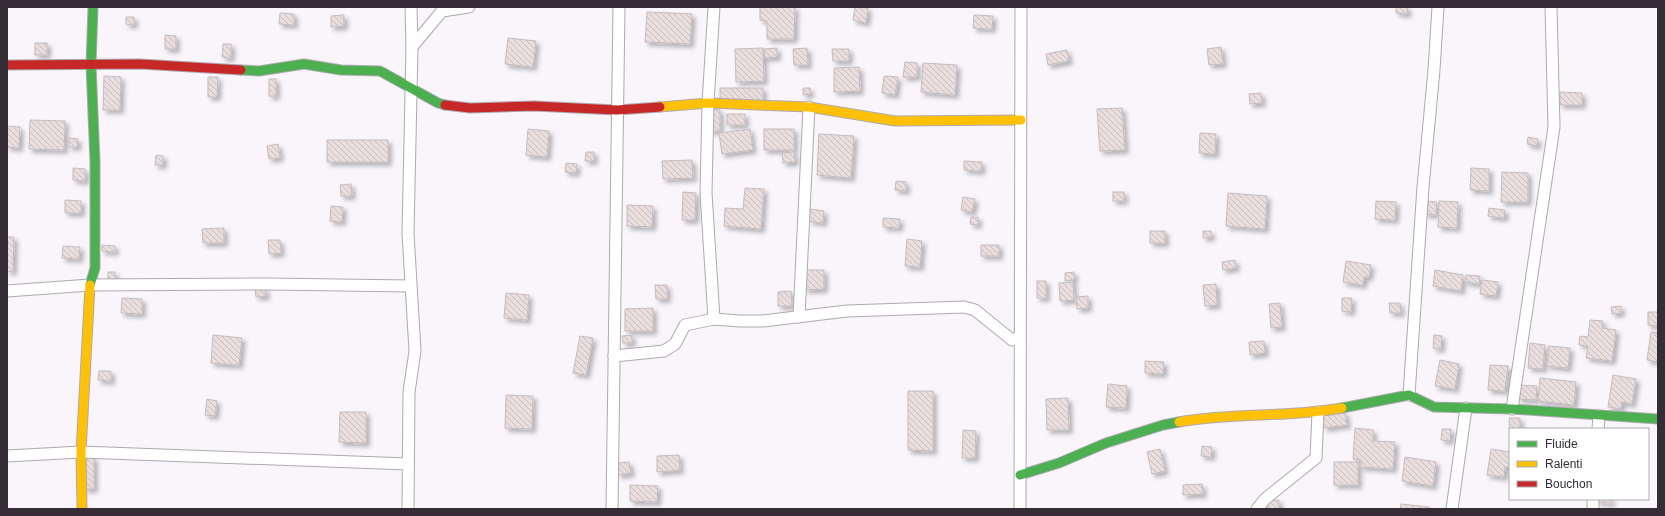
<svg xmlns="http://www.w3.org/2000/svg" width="1665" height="516" viewBox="0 0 1665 516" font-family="Helvetica,sans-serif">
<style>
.building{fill:url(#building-back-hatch);stroke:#c4bcbe;filter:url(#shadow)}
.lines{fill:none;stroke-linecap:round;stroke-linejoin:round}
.street-casing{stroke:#aea9b0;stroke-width:13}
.fast-casing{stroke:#aea9b0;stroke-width:11}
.slow-casing{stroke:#aea9b0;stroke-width:11}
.jam-casing{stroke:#aea9b0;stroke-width:11}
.street{stroke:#fefefe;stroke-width:11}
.fast{stroke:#4caf50;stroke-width:9}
.slow{stroke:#ffc107;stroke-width:9}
.jam{stroke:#c62828;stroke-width:9}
</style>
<defs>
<pattern id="building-back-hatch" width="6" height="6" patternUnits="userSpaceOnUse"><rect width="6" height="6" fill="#e9ddde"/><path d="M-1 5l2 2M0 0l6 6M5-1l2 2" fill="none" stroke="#c8bebf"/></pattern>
<filter id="shadow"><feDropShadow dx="3.5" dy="3.5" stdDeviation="2" flood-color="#0004"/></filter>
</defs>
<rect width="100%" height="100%" fill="#f9f5fb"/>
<g class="building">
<path d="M 760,7 L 795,7 L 794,39 L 767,39 L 767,21 L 760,20 Z"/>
<path d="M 855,7 L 868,8 L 866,23 L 853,20 Z"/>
<path d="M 1396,7 L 1408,7 L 1407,14 L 1396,13 Z"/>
<path d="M 647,12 L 692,14 L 690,44 L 645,42 Z"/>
<path d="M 280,13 L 294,14 L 294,25 L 279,24 Z"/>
<path d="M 344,15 L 344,26 L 331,27 L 331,16 Z"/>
<path d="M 974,15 L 993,16 L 992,29 L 973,28 Z"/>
<path d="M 126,17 L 134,17 L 134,25 L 126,24 Z"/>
<path d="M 165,35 L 176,36 L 176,49 L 165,49 Z"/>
<path d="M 508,38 L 536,41 L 533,67 L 505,64 Z"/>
<rect x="35" y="43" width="12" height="12"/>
<path d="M 223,44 L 231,44 L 231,58 L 222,57 Z"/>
<path d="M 1221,47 L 1223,64 L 1209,65 L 1207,49 Z"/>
<path d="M 763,48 L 764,81 L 736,82 L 735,49 Z"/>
<path d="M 777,48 L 777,57 L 765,58 L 764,49 Z"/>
<path d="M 807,48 L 808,65 L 794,65 L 793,49 Z"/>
<path d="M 832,49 L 849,49 L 849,61 L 833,61 Z"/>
<path d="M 1067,50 L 1069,61 L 1048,65 L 1046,54 Z"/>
<path d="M 905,62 L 917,63 L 917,77 L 903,77 Z"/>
<path d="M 923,63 L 957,65 L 955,95 L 921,92 Z"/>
<path d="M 859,67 L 860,91 L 834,92 L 834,68 Z"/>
<path d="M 104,76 L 121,77 L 120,110 L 103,110 Z"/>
<path d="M 884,76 L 898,77 L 895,95 L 882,93 Z"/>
<path d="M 208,77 L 218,77 L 217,97 L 208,97 Z"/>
<rect x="269" y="79" width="7" height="17"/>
<rect x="720" y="88" width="43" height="13"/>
<path d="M 803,88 L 810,88 L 810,94 L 803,95 Z"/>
<path d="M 1560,92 L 1582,93 L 1582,105 L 1560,105 Z"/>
<path d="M 1261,93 L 1262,103 L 1250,104 L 1249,94 Z"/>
<path d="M 1122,108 L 1125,150 L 1100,151 L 1097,109 Z"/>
<path d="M 710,109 L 720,110 L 720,131 L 709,131 Z"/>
<rect x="727" y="114" width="18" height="11"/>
<path d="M 30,120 L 65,121 L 64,150 L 29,149 Z"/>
<path d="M 7,126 L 20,127 L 19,148 L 7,147 Z"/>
<path d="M 528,129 L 549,131 L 547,157 L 526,155 Z"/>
<path d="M 750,129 L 753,150 L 722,154 L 719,133 Z"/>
<rect x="764" y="129" width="30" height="21"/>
<path d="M 1200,133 L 1216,134 L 1215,154 L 1199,153 Z"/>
<path d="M 819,134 L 854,136 L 851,178 L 817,175 Z"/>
<path d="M 1528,137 L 1538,139 L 1537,146 L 1527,144 Z"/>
<path d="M 69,138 L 78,139 L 77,147 L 69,147 Z"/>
<rect x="327" y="140" width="61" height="22"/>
<path d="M 278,144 L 280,158 L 269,159 L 267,146 Z"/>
<path d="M 586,152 L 594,152 L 594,161 L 585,161 Z"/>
<path d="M 794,152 L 795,162 L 783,163 L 782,153 Z"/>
<path d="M 156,155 L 163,156 L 163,165 L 155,165 Z"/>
<path d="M 692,160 L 693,178 L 663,179 L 662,161 Z"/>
<path d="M 964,161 L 982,162 L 981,171 L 964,170 Z"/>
<path d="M 566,163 L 577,164 L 576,173 L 565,172 Z"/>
<path d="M 73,168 L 85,169 L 85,181 L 73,180 Z"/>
<path d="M 1471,168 L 1489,169 L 1489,191 L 1470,190 Z"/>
<path d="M 1502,172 L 1528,173 L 1528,202 L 1501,202 Z"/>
<path d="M 896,181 L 906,182 L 906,191 L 895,190 Z"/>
<path d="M 351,184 L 352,196 L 341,196 L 340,185 Z"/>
<path d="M 745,188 L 764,189 L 761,229 L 724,226 L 725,208 L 743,209 Z"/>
<path d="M 683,192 L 696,193 L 695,220 L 682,220 Z"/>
<rect x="1113" y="192" width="11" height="9"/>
<path d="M 1228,193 L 1267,196 L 1265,229 L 1226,226 Z"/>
<path d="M 963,197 L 975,199 L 972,212 L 961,210 Z"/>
<path d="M 65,200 L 81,201 L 81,213 L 65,213 Z"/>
<path d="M 1376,201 L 1396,202 L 1395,220 L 1375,219 Z"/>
<path d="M 1426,201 L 1437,202 L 1436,215 L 1425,214 Z"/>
<path d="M 1439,201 L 1458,202 L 1457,228 L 1438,227 Z"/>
<path d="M 627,205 L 653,206 L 652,227 L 627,226 Z"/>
<path d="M 331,206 L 343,207 L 342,222 L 330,221 Z"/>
<path d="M 1489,208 L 1505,210 L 1504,218 L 1488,216 Z"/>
<path d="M 810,209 L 824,211 L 823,223 L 809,221 Z"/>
<path d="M 971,217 L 978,217 L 978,225 L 970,224 Z"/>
<path d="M 883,218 L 900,219 L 899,228 L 883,227 Z"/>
<path d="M 224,228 L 224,243 L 203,243 L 202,229 Z"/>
<rect x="1150" y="231" width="15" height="12"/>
<path d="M 1203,231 L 1211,231 L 1211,237 L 1203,238 Z"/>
<path d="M 7,237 L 14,237 L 13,272 L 7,271 Z"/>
<path d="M 907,239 L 922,241 L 920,267 L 905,266 Z"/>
<path d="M 268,240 L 280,240 L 281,253 L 269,254 Z"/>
<path d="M 102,245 L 115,246 L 115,252 L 102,251 Z"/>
<rect x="981" y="245" width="18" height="11"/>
<path d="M 63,246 L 80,247 L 79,259 L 62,258 Z"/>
<path d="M 1235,260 L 1236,268 L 1223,270 L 1222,262 Z"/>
<path d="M 1346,261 L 1371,265 L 1369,277 L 1364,277 L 1363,285 L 1343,282 Z"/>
<path d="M 804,270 L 824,270 L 824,289 L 805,290 Z"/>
<path d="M 1435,270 L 1463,275 L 1461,291 L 1433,286 Z"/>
<path d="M 108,272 L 115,272 L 115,283 L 108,282 Z"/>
<path d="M 1074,272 L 1074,280 L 1065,281 L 1065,273 Z"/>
<path d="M 1466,275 L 1480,276 L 1479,284 L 1465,282 Z"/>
<path d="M 1482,280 L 1498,282 L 1496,296 L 1480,294 Z"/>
<rect x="1037" y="281" width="9" height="17"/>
<path d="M 1073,282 L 1074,300 L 1060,301 L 1059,283 Z"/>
<path d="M 1216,284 L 1217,305 L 1205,306 L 1203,285 Z"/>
<path d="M 655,285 L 667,285 L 667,299 L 656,299 Z"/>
<path d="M 255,288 L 265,288 L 266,296 L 256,297 Z"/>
<path d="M 791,291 L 792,306 L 778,306 L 778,292 Z"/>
<path d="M 506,293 L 529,295 L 527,320 L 504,318 Z"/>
<path d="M 1088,296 L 1088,308 L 1077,309 L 1076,297 Z"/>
<path d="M 122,298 L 142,299 L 142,314 L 121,313 Z"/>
<path d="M 1342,298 L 1352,298 L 1351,312 L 1342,311 Z"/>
<path d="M 1280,303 L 1282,327 L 1271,328 L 1269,304 Z"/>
<path d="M 1389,303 L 1400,303 L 1401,313 L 1390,313 Z"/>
<path d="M 1621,306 L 1621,313 L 1612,314 L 1611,307 Z"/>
<path d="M 653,308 L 653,331 L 625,331 L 625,309 Z"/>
<path d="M 1648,312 L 1658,312 L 1658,326 L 1648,325 Z"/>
<path d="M 1590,320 L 1603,321 L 1602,328 L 1616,330 L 1612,361 L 1586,358 L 1588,346 L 1579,345 L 1580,336 L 1588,337 Z"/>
<path d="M 1651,332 L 1658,333 L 1658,362 L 1647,360 Z"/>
<path d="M 213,335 L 242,338 L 239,365 L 211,363 Z"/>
<path d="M 632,335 L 632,343 L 623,343 L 622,336 Z"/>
<path d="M 1434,335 L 1442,336 L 1441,349 L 1433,348 Z"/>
<path d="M 580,336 L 593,338 L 586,375 L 573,373 Z"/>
<path d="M 1264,341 L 1265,353 L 1250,355 L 1249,342 Z"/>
<path d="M 1530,343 L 1545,345 L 1543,369 L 1528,368 Z"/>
<path d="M 1549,346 L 1570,348 L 1568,368 L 1547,366 Z"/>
<path d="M 1440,360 L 1459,364 L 1455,389 L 1435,386 Z"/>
<path d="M 1145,361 L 1164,362 L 1163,374 L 1145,373 Z"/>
<path d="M 1490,365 L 1508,366 L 1505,391 L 1488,390 Z"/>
<path d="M 99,371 L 111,371 L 111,381 L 98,380 Z"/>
<path d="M 1613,375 L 1636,379 L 1632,404 L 1622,402 L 1621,409 L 1608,407 Z"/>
<path d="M 1540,378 L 1576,382 L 1574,405 L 1538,401 Z"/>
<path d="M 1108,384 L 1127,386 L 1126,408 L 1106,407 Z"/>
<path d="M 1519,385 L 1537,386 L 1536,400 L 1518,399 Z"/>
<path d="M 908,391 L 933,391 L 933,451 L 908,450 Z"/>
<path d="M 506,395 L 533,396 L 532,429 L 505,428 Z"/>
<path d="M 1068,398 L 1069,430 L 1047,430 L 1046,399 Z"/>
<path d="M 207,399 L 217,401 L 215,416 L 205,415 Z"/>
<path d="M 340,412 L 366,412 L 366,443 L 339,442 Z"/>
<path d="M 1345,412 L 1347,425 L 1324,428 L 1322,415 Z"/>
<path d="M 1509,418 L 1520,418 L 1520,429 L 1510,429 L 1510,435 Z"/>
<path d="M 1355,428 L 1373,430 L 1373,441 L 1395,442 L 1393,469 L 1361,467 L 1361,460 L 1353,459 Z"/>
<path d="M 1442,429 L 1451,429 L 1450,441 L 1441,440 Z"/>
<path d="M 963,430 L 976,431 L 975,458 L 962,458 Z"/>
<path d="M 1202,446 L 1212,447 L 1211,457 L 1201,456 Z"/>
<path d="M 1160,449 L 1165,471 L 1152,474 L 1147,452 Z"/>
<path d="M 1491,449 L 1510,452 L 1510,467 L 1505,467 L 1504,477 L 1487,475 Z"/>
<path d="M 679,455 L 680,470 L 657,472 L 657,456 Z"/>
<path d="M 85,457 L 94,457 L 94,489 L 84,489 Z"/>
<path d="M 1405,457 L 1436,462 L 1433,486 L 1402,481 Z"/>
<path d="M 629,462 L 631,473 L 618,475 L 617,463 Z"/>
<rect x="1334" y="462" width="24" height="23"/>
<path d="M 1202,484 L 1203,494 L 1183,495 L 1183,485 Z"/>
<path d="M 630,485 L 658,486 L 657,502 L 630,501 Z"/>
<path d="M 1597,499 L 1612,499 L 1612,503 L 1597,502 Z"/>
<path d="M 1279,500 L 1279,508 L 1267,509 L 1267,501 Z"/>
<path d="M 1401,504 L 1429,507 L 1429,509 L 1400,509 Z"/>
</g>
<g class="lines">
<defs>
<g id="street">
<path d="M 714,7 L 708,103 L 706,193 L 714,319"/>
<path d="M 412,47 L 442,11 L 469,7"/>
<path d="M 7,291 L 90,285 L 269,284 L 410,286"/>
<path d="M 799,317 L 809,107"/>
<path d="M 614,356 L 664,351 L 675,344 L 685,325 L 714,319 L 740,321 L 763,321 L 847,311 L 964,307 L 975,310 L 1012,340 L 1020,337"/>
<path d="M 1409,395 L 1423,187 L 1434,70 L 1438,7"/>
<path d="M 1512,409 L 1554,127 L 1551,7"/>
<path d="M 1598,429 L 1599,416"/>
<path d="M 7,456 L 81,452 L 408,464"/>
<path d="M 408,509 L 409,392 L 415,351 L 408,233 L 412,47 L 411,7"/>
<path d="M 612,509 L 619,7"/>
<path d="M 1020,509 L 1021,7"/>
<path d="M 1257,509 L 1265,499 L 1316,458 L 1318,412"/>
<path d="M 1452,509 L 1466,408"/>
<path d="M 1593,509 L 1593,499"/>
</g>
<g id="fast">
<path d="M 241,70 L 259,71 L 304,64 L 341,70 L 380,71 L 438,103 L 445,105"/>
<path d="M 90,285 L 95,268 L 95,162 L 91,65 L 93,7"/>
<path d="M 1342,408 L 1409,395 L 1434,407 L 1512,409 L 1658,419"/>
<path d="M 1020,475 L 1059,463 L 1106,443 L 1163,425 L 1179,422"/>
</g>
<g id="slow">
<path d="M 660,107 L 708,103 L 809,107 L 895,121 L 1021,120"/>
<path d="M 1179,422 C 1232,412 1288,418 1342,408"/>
<path d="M 82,509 L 81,452 L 90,285"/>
</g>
<g id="jam">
<path d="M 7,65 L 140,64 L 241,70"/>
<path d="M 445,105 L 470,108 L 534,106 L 617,110 L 660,107"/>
</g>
</defs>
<use href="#street" class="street-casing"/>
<use href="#fast" class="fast-casing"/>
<use href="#slow" class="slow-casing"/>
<use href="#jam" class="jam-casing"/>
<use href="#street" class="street"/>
<use href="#fast" class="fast"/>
<use href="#slow" class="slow"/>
<use href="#jam" class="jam"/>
</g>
<rect width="1665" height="516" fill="none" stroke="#342d36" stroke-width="16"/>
<rect x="1509" y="428" width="140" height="72" fill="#ffffff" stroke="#aeabaf"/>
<rect x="1517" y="441" width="20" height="6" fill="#4caf50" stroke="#aeabaf"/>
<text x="1545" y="448" font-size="12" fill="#342d36">Fluide</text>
<rect x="1517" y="461" width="20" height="6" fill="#ffc107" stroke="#aeabaf"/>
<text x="1545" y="468" font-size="12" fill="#342d36">Ralenti</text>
<rect x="1517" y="481" width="20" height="6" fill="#c62828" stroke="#aeabaf"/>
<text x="1545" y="488" font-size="12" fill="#342d36">Bouchon</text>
</svg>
